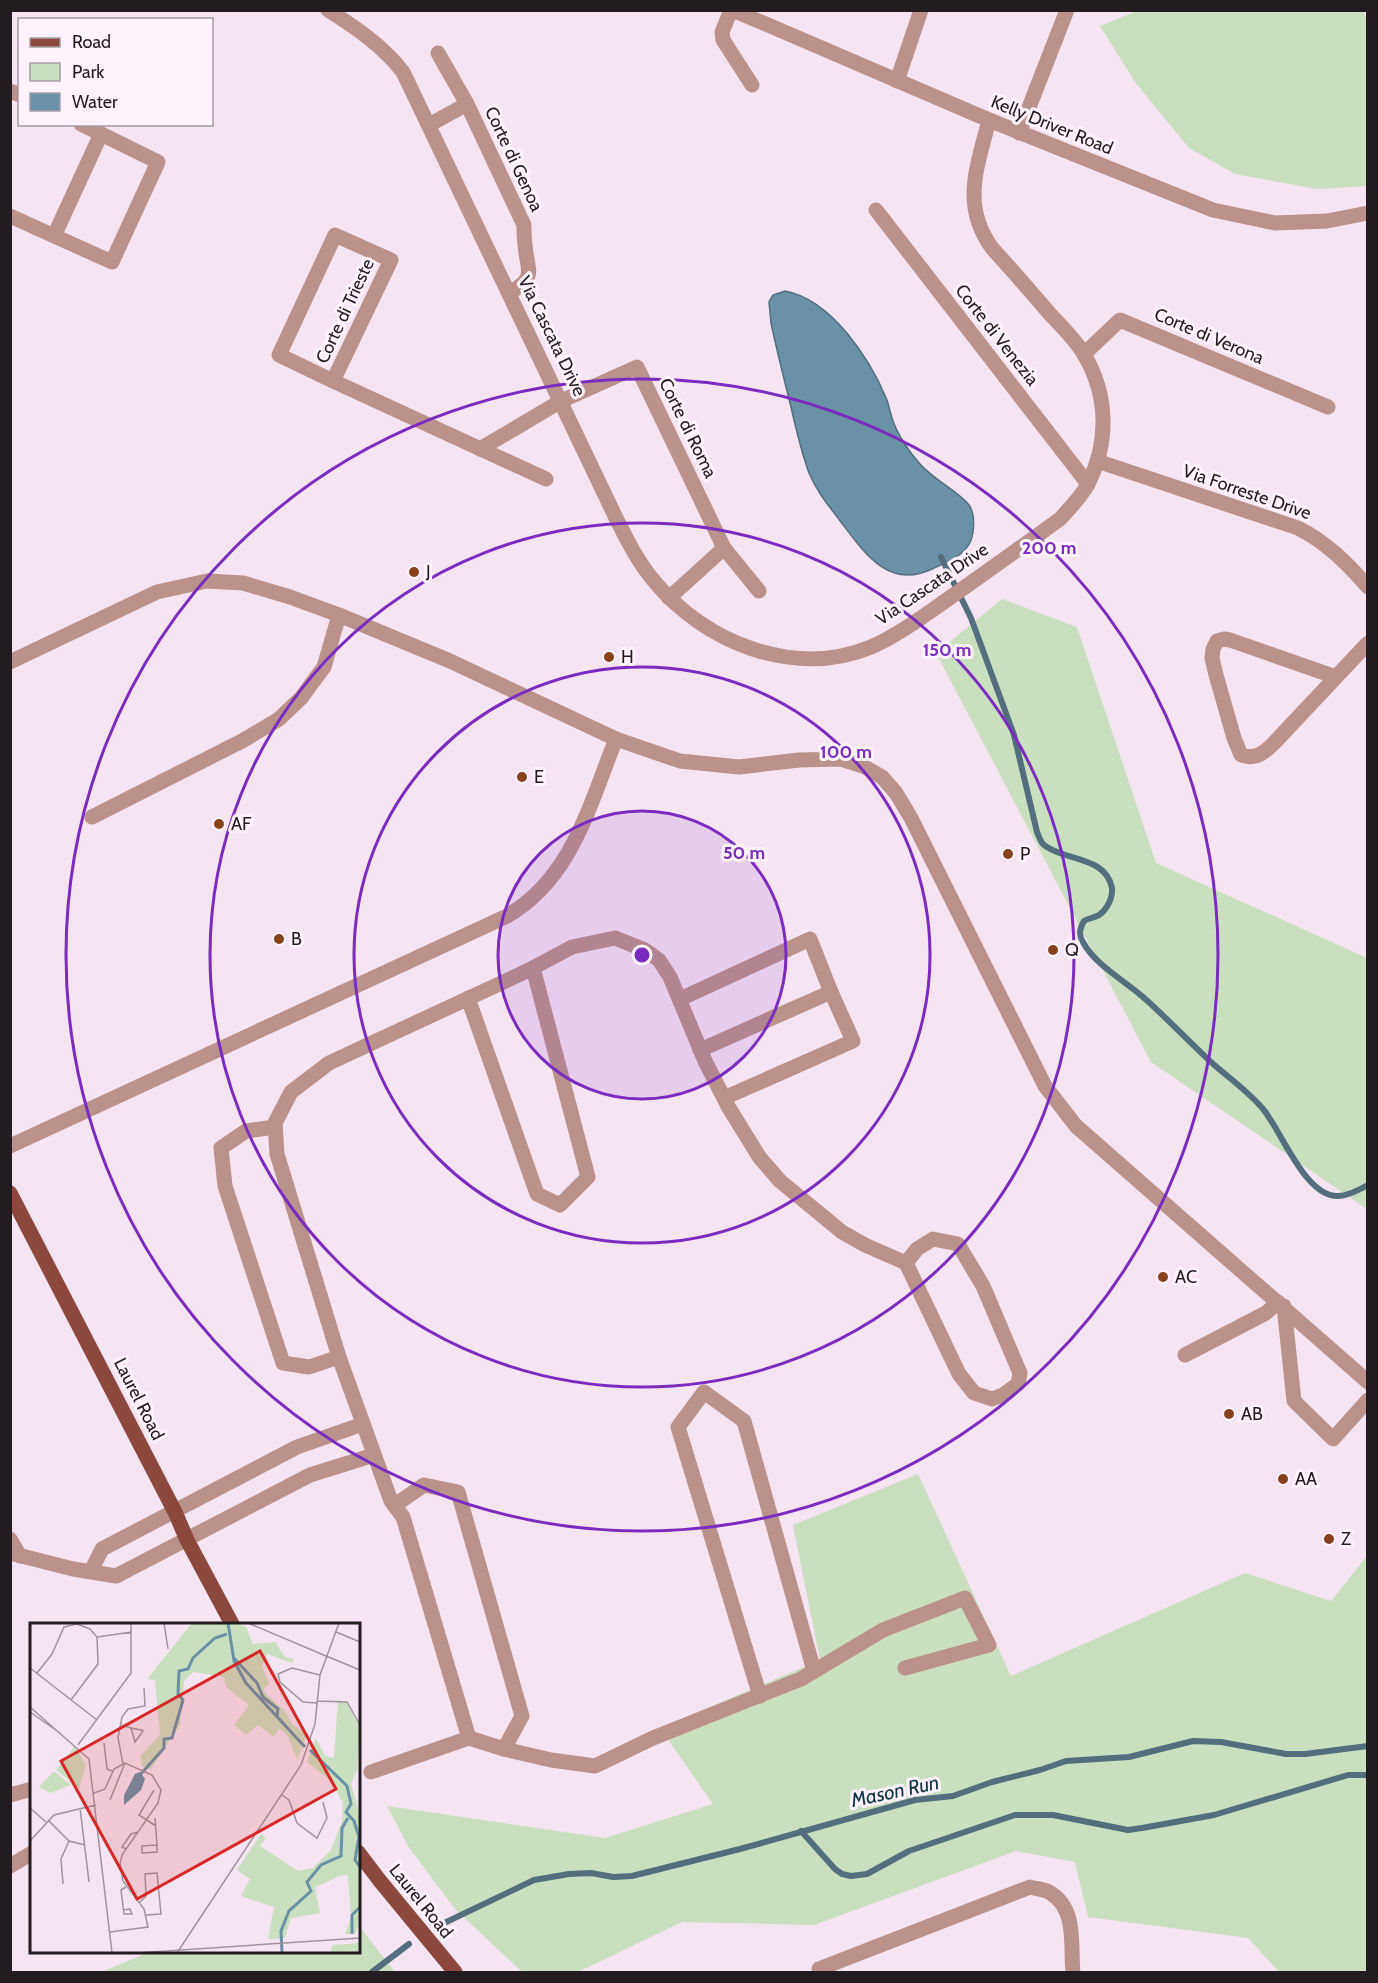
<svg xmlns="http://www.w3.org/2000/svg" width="1378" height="1983" viewBox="0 0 1378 1983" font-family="Cabin,sans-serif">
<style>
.green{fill:#cadfbf}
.water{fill:#6a91a5;stroke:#546e7d;stroke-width:1.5}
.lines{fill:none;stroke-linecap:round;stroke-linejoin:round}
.stream{stroke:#546e7d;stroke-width:6}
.minor{stroke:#bb928b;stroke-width:15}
.major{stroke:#8c473e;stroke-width:15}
.ring{fill:none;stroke:#7b2cbf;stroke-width:3}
.poi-dot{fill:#87411d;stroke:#fef3fc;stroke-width:2}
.labels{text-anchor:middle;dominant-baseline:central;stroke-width:6;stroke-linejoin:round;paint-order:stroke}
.street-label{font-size:18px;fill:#221c21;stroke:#fef3fc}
.poi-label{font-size:18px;fill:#221c21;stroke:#fef3fc;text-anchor:start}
.water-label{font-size:20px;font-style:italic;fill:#0d3241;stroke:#fef3fc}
.inset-river{fill:none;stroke:#6a91a5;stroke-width:3}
.inset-road{fill:none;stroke:#a1949e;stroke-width:1.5}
.view{fill:#d62828;fill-opacity:0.15;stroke:#d62828;stroke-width:3}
.inset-edge{fill:none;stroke:#221c21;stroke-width:3}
.centre{fill:#7b2cbf;stroke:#fef3fc;stroke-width:3}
.ring-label{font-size:18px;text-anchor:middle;font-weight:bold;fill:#7b2cbf;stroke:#fef3fc;stroke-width:6;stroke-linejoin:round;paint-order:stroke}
</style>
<rect width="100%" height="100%" fill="#f5e4f2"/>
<g class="green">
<path d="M 1137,11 L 1363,11 L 1368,20 L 1367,186 L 1317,189 L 1235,174 L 1189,148 L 1135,82 L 1100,26 Z"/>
<path d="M 1002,599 L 1077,627 L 1156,863 L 1367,958 L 1367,1209 L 1151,1062 L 936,653 Z"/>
<path d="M 918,1474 L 1011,1676 L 1245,1573 L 1331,1601 L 1367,1556 L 1367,1972 L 1279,1972 L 1248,1938 L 1088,1917 L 1075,1862 L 1016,1851 L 814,1925 L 682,1922 L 578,1972 L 522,1972 L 455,1909 L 408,1846 L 387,1806 L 605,1838 L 713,1804 L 660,1728 L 820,1660 L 793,1525 Z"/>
<path d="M 359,1926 L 395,1972 L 101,1972 L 150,1952 L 358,1952 Z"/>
</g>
<path class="water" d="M 785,291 C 832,300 870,359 887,400 C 889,406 890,412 892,418 C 897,434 909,452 920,464 C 934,480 958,491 969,505 C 974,512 974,524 973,532 C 971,554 949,561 932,569 C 888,590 864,552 841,522 C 829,506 817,492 809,473 C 801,451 796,429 791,407 C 784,379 777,351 771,323 L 769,302 L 773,295 Z"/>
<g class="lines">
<g class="stream">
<path d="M 941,557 L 971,618 L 1014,735 L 1037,832 C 1040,839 1041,844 1047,847 C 1068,861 1106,857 1112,888 C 1113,898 1106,912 1097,916 C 1093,918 1089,918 1084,921 C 1080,928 1078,934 1083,942 C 1095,965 1124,980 1143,997 C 1167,1018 1189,1042 1212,1063 C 1229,1078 1249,1092 1263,1109 C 1281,1130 1305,1197 1338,1196 C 1347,1196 1359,1190 1368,1185"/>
<path d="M 801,1831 L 835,1869 L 842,1874 L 851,1876 L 867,1874 L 909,1851 L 1015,1815 L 1053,1815 L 1128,1830 L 1142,1828 L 1214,1815 L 1348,1775 L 1368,1775"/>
<path d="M 438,1926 L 534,1880 L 569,1874 L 591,1873 L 613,1877 L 632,1876 L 740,1849 L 915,1800 L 953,1796 L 992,1782 L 1040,1770 L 1066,1761 L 1129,1757 L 1193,1741 L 1221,1742 L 1286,1754 L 1305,1754 L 1368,1746"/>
<path d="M 372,1972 L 409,1944"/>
</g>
<g class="minor">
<path d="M 328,10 C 355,27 383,46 403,72 L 616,518 C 627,540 638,562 654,581 C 704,642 794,679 871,647 C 896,636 918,620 941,604 C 981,576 1020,548 1060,519 C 1070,508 1081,497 1088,484 C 1109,442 1108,396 1085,356 C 1076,340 1062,327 1050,314 C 1031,292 1012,270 992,248 C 961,205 977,168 989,120"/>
<path d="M 731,10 L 722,32 L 723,40 L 752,85"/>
<path d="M 733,10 L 989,120 L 1213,210 L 1275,223 L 1327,221 L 1368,213"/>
<path d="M 438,53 L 467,104"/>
<path d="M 897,81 L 921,10"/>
<path d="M 10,91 L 20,95"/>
<path d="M 429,125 L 467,104 L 524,225 C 524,232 524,238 525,245 C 527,271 538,277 509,293"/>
<path d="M 1019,133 L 1067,10"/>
<path d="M 876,210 L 1088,484"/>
<path d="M 10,216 L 112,262 L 158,162 L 81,124"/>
<path d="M 335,235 L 391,260 L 333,381 L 279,355 Z"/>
<path d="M 54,236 L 101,134"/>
<path d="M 1084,354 L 1120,320 L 1328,407"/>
<path d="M 333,381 L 546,479"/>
<path d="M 480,449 L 561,401 L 637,367 L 724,548 L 759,591"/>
<path d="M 1097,461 L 1298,528 C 1326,542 1347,563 1368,587"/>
<path d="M 669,598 L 724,548"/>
<path d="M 10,662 L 157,592 L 207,581 L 243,583 L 290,597 L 339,615 L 450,661 L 616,739 L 680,761 L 739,767 L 799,760 L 841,759 L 863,766 L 882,777 L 896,793 L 911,818 L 1045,1086 L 1076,1126 L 1368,1382"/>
<path d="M 1336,677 L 1230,640 L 1224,639 L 1217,641 L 1213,649 L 1212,658 L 1216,675 L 1234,738 L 1241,755 C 1256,760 1264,753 1274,743 L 1368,643"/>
<path d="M 92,817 L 242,741 L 279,719 L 301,698 L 324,667 L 339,615"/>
<path d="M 468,998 L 537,1194 L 560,1205 L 588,1177 L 533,968"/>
<path d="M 680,999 L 810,939 L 831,992"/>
<path d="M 700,1050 L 831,992 L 853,1041 L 724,1098"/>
<path d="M 275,1127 L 246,1131 L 221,1148 L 225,1186 L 283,1363 L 309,1367 L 339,1357"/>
<path d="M 10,1146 L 507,916 C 572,878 589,806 616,739"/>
<path d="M 933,1239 L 958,1244 L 983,1286 L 1020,1373 L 1018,1384 L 1003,1395 L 992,1399 L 974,1393 L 959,1374 L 906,1263 L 917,1249 Z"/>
<path d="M 1284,1306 L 1294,1401 L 1333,1439 L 1368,1400"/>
<path d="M 1185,1355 L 1266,1313 L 1278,1302"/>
<path d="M 395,1505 L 424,1485 L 458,1492 L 522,1716 L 504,1749 L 469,1738 L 403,1517 L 391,1501 L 339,1357 L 277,1154 L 275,1123 L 291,1092 L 329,1063 L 527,971 L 572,947 L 615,938 L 645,950 L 659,960 L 670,977 L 705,1061 L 729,1108 L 760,1158 L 780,1181 L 842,1232 L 865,1245 L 906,1263"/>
<path d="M 10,1539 L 20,1556"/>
<path d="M 10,1553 L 73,1569 L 116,1576 L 310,1475 L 374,1455"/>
<path d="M 91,1571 L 102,1549 L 297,1447 L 363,1424"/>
<path d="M 760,1696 L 678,1427 L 704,1392 L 744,1421 L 814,1671"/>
<path d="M 504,1749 L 551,1760 L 595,1766 L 653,1738 L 801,1679 L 883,1630 L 965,1598 L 989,1645 L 905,1668"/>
<path d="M 371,1772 L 469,1738"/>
<path d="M 10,1795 L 32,1789"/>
<path d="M 10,1866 L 32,1853"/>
<path d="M 821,1972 L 819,1969 L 1030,1887 C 1036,1889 1044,1889 1049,1892 C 1078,1909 1070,1945 1073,1972"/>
</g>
<g class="major">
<path d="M 10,1193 L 175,1512 L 187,1540 L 232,1624"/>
<path d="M 358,1852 L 380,1881 L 455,1972"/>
</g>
</g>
<circle cx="642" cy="955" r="144" fill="#7b2cbf" fill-opacity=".12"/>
<g class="ring">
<circle cx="642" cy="955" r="144"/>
<circle cx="642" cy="955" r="288"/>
<circle cx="642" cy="955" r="432"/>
<circle cx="642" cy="955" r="576"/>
</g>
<g class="poi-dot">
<circle cx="414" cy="572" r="6"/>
<circle cx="609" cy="657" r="6"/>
<circle cx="522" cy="777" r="6"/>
<circle cx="219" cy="824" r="6"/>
<circle cx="1008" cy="854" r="6"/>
<circle cx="279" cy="939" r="6"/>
<circle cx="1053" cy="950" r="6"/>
<circle cx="1163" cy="1277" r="6"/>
<circle cx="1229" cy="1414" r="6"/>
<circle cx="1283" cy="1479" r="6"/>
<circle cx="1329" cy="1539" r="6"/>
</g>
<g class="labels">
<g class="street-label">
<text transform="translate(1052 125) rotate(22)">Kelly Driver Road</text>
<text transform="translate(514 159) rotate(65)">Corte di Genoa</text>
<text transform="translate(345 311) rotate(-65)">Corte di Trieste</text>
<text transform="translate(997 335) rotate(52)">Corte di Venezia</text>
<text transform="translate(552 336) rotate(64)">Via Cascata Drive</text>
<text transform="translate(1209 336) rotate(23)">Corte di Verona</text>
<text transform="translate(688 428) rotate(64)">Corte di Roma</text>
<text transform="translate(1247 492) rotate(19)">Via Forreste Drive</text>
<text transform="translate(932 584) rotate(-34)">Via Cascata Drive</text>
<text transform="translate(139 1399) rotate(63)">Laurel Road</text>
<text transform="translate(421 1901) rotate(51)">Laurel Road</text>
</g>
<g class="poi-label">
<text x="426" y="572">J</text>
<text x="621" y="657">H</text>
<text x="534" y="777">E</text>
<text x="231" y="824">AF</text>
<text x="1020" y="854">P</text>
<text x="291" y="939">B</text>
<text x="1065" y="950">Q</text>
<text x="1175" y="1277">AC</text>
<text x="1241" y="1414">AB</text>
<text x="1295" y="1479">AA</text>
<text x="1341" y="1539">Z</text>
</g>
<g class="water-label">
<text transform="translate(895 1791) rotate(-12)">Mason Run</text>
</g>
</g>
<g transform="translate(30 1623)">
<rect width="330" height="330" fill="#f5e4f2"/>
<path d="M 162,0 L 206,0 L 216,4 L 223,21 L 245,19 L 255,34 L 264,36 L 262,40 L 237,31 L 232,43 L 239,61 L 234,65 L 236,71 L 255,88 L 262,101 L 277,111 L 267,137 L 258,113 L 249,105 L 244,114 L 228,102 L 216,112 L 204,102 L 219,82 L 196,64 L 194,54 L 163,49 L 154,58 L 150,102 L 121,146 L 112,143 L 110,133 L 130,112 L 125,57 L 117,56 ZM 308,77 L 316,79 L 330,104 L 327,147 L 321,161 L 330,193 L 330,298 L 325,311 L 315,311 L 321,294 L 318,252 L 310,253 L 285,264 L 290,290 L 261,295 L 255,315 L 238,316 L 244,284 L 211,273 L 220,256 L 207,247 L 231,211 L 236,215 L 230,223 L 268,248 L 283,245 L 301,227 L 312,198 L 313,180 L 300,157 L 277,139 L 286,115 L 295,133 L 304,135 ZM 45,123 L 56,143 L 49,165 L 26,147 ZM 24,148 L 41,162 L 20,170 L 9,164 ZM 330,320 L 330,330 L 301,330 L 302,322 Z" fill="#cadfbf"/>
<path d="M 110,149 L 115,156 L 111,167 L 94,182 L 94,172 L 105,151 Z" fill="#6a91a5"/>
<path class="inset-river" d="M 198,0 L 204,38 L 216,60 L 275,124M 203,34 L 227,60 L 233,74 L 248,86 L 247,93M 280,127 L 317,163 L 321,181 L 316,189 L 324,198 L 329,214 L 325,237 L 330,244M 110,152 L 134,125 L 134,116 L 142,115 L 153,77 L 148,71 L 149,48 L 158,46 L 163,35 L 185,15 L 197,11M 322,311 L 322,292 L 330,284M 252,330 L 251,308 L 259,288 L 281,268 L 277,259 L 291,242 L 311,233 L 312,205 L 318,195"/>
<path class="inset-road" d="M 134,0 L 138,26M 218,0 L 296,33M 306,9 L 330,19M 67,14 L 102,9M 296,33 L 330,47M 0,45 L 67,97M 7,50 L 22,31 L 34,4 L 47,1 L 60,6 L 67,14 L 68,41 L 41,77M 287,78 L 317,79 L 330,102M 287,80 L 273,79 L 250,59 L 248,51 L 262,45 L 290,52M 0,84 L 59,136 L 82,330M 0,89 L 30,110M 92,102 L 101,105 L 111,107 L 113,108 L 105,119 L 101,105M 74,120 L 77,146 L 82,148M 48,122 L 101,50 L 101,0M 93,141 L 88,115 L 92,94 L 98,86 L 115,83 L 114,65M 124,167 L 109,192 L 126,203M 64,170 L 75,166 L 84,146 L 95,140 L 122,152 L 131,167 L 128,180 L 92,232 L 90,241 L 93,258 L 114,286 L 118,304 L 80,309M 252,172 L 259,177 L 267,200 L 287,215 L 297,195 L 293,179M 80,177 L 95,140M 0,185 L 16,199M 50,185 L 59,259M 125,195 L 127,222M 18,197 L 39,218 L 55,222M 0,218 L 24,192 L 66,182M 127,222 L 127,229 L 112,230 L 112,223 ZM 96,226 L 92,224 L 101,211 L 108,209M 33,261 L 31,236 L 39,218M 109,280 L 116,273 L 115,251 L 127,250 L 131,291 L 116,292M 93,287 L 100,286 L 102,291 L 94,291 L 91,267 L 96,264M 106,330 L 330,315M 147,330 L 271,142 L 285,101 L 290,52 L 309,0"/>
<path class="view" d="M 230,28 L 306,166 L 107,276 L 31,138 Z"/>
<rect width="330" height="330" class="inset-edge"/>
</g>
<circle cx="642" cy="955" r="9" class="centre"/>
<g class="ring-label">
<text x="1049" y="554">200 m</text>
<text x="947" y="656">150 m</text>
<text x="846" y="758">100 m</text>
<text x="744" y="859">50 m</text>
</g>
<rect width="1378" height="1983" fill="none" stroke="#221c21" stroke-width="24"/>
<rect x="18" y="18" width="195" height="108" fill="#fef3fc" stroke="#a69da4" stroke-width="1.5"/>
<rect x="30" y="38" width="30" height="9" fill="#8c473e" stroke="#a69da4" stroke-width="1.5"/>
<text x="72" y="48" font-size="18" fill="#221c21">Road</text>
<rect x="30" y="63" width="30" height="18" fill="#cadfbf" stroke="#a69da4" stroke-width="1.5"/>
<text x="72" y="78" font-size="18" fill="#221c21">Park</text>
<rect x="30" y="93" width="30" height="18" fill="#6a91a5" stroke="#a69da4" stroke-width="1.5"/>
<text x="72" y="108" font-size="18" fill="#221c21">Water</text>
</svg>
